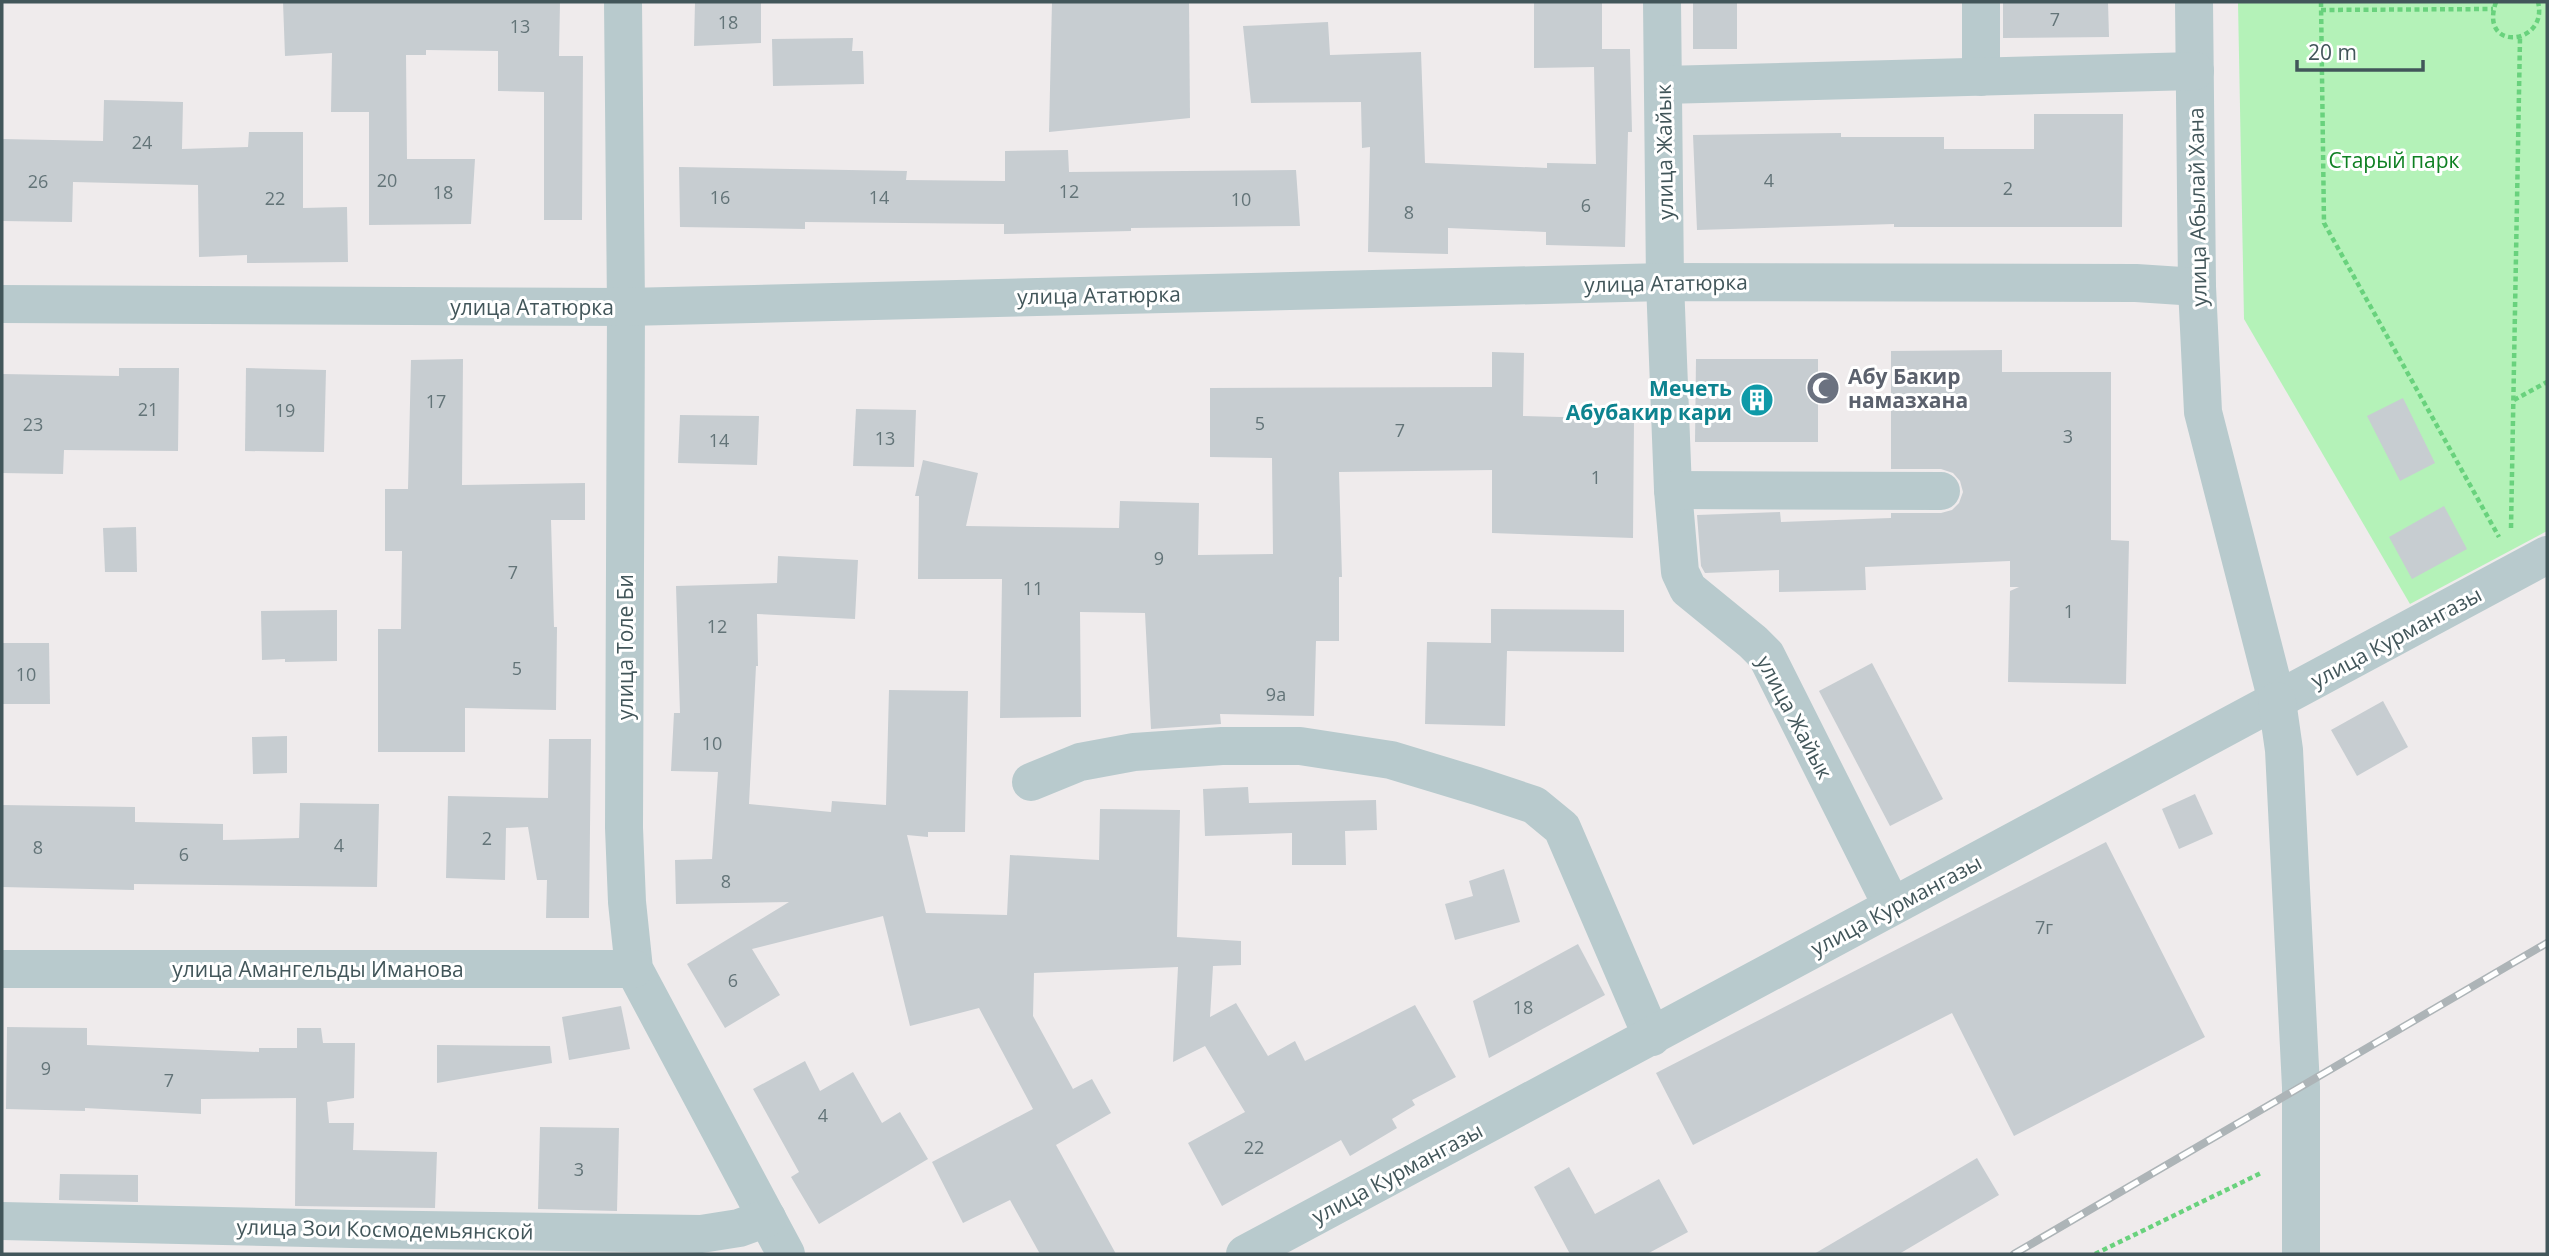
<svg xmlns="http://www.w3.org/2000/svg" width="2549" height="1256" viewBox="0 0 2549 1256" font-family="'Open Sans',sans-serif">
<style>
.green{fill:#b4f2b8}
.building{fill:#c7cdd1}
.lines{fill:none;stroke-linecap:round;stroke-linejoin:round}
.path{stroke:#69d27d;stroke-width:4.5;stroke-dasharray:5 3.5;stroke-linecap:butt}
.minor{stroke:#b8cacd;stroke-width:38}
.tertiary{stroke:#b8cacd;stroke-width:38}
.rail-casing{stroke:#adb4b7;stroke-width:8}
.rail{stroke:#fff;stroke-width:5;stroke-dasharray:16;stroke-linecap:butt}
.labels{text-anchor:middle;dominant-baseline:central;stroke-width:6;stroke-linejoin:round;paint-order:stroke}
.number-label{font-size:18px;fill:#637478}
.street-label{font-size:21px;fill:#42565a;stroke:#fff}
.park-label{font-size:21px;fill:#0f8023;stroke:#fff}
.worship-label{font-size:21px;font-weight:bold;fill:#5b616d;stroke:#fff;text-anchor:start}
.culture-label{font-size:21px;font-weight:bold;fill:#0d838f;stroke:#fff;text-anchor:end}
</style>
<rect width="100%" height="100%" fill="#efebec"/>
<path class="green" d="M 2238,2 L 2547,2 L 2547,531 L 2410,604 L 2244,319 Z"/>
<g class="building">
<path d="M 283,2 L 560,2 L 559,56 L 583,56 L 582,220 L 544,220 L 544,92 L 498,91 L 498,51 L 426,50 L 426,55 L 406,55 L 407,159 L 475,159 L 471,224 L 369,225 L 369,112 L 331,112 L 332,53 L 285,56 Z"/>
<path d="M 695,2 L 761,2 L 761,43 L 694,46 Z"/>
<path d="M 1052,2 L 1189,2 L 1190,118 L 1049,132 Z"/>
<path d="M 1534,2 L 1602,2 L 1602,49 L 1630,49 L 1632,132 L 1628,132 L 1625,247 L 1546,245 L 1546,232 L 1448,228 L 1448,254 L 1368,252 L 1370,147 L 1362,148 L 1361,102 L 1251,103 L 1243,26 L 1328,22 L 1330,55 L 1421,52 L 1425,163 L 1547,168 L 1547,163 L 1596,164 L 1594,67 L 1534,68 Z"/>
<rect x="1693" y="2" width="44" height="47"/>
<path d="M 2003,2 L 2108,2 L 2109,37 L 2003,38 Z"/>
<path d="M 853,38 L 852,51 L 863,51 L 864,84 L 773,86 L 772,39 Z"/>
<path d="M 104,100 L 183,102 L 182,149 L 248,147 L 249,132 L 303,132 L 303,208 L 347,207 L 348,262 L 247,263 L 247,255 L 199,257 L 198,185 L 73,182 L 72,222 L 2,221 L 2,139 L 103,141 Z"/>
<path d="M 2034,114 L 2123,114 L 2122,227 L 1894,227 L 1894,224 L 1697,230 L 1693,135 L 1841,133 L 1841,137 L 1944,137 L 1944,149 L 2034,149 Z"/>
<path d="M 1068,150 L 1069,172 L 1296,170 L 1300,226 L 1131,228 L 1131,231 L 1004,234 L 1004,224 L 805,222 L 805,229 L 680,227 L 679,167 L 907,171 L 906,180 L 1005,181 L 1005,151 Z"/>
<path d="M 2002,350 L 2002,372 L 2111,372 L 2111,540 L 2129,541 L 2126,684 L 2008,682 L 2010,591 L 2019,587 L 2010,587 L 2010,561 L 1865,567 L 1866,590 L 1779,592 L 1779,570 L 1705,573 L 1701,566 L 1697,515 L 1780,512 L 1781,522 L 1891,518 L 1891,513 L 1941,513 L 1952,510 L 1959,503 L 1963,492 L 1960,481 L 1953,473 L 1941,469 L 1891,469 L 1891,351 Z"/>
<path d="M 1492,352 L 1524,353 L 1523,416 L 1634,419 L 1633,538 L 1492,533 L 1492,470 L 1339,472 L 1342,577 L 1339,577 L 1339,641 L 1316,641 L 1314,716 L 1220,714 L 1221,724 L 1151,729 L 1145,613 L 1080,612 L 1081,717 L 1000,718 L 1002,579 L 918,579 L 919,496 L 915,496 L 923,460 L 978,473 L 966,526 L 1119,528 L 1120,501 L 1199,503 L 1198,555 L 1273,554 L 1272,458 L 1210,457 L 1210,388 L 1492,387 Z"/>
<path d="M 463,359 L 462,485 L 585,483 L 585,520 L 551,520 L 554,627 L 557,627 L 556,710 L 465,708 L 465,752 L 378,752 L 378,629 L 401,629 L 402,551 L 385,551 L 385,489 L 408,489 L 411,360 Z"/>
<path d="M 1696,359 L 1818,359 L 1818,442 L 1695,442 Z"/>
<path d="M 119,368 L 179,368 L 178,451 L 64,450 L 63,474 L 2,473 L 2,374 L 119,376 Z"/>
<path d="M 246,368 L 326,370 L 324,452 L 245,451 Z"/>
<path d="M 2403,398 L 2435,463 L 2400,481 L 2367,416 Z"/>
<path d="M 856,409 L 916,410 L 914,467 L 853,466 Z"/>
<path d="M 680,415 L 759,416 L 757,465 L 678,463 Z"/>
<path d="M 2444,506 L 2467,549 L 2412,579 L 2389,537 Z"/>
<path d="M 136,527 L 137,572 L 105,572 L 103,528 Z"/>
<path d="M 778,556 L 858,560 L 855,619 L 757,614 L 758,666 L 756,666 L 749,804 L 831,812 L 832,801 L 886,805 L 889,690 L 968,691 L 965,832 L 928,832 L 928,837 L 907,835 L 926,913 L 1007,915 L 1010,855 L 1099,860 L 1100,809 L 1180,810 L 1177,937 L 1241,941 L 1241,965 L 1213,966 L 1210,1017 L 1236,1003 L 1268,1056 L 1295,1041 L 1305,1061 L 1415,1005 L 1456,1077 L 1412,1100 L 1415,1105 L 1392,1119 L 1397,1128 L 1350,1156 L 1341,1140 L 1222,1206 L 1188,1143 L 1245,1112 L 1205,1046 L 1173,1062 L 1178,967 L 1034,973 L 1033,1016 L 1073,1089 L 1092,1079 L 1111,1113 L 1056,1145 L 1116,1254 L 1040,1254 L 1010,1200 L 963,1223 L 932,1162 L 1033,1109 L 979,1008 L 910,1026 L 883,916 L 752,949 L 780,995 L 725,1028 L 687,964 L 789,902 L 676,904 L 675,860 L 712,859 L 718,772 L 671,771 L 674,713 L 680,713 L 676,586 L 777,583 Z"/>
<path d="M 1491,609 L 1624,610 L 1624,652 L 1507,651 L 1505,726 L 1425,724 L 1427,642 L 1491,643 Z"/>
<path d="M 337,610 L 337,661 L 285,662 L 285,659 L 262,660 L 261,611 Z"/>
<path d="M 2,643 L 49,643 L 50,704 L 2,704 Z"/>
<path d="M 1872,663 L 1943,799 L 1890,826 L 1819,691 Z"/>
<path d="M 2383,701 L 2408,747 L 2357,776 L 2331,730 Z"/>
<path d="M 287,736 L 287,773 L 253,774 L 252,737 Z"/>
<path d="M 549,739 L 591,739 L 589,918 L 546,918 L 547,880 L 537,880 L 528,827 L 506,828 L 505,880 L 446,878 L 448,796 L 548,798 Z"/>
<path d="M 1248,787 L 1249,803 L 1376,800 L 1377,830 L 1345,831 L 1346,865 L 1292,865 L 1292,833 L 1205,836 L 1203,789 Z"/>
<path d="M 2195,794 L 2213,834 L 2179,849 L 2162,809 Z"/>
<path d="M 300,803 L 379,804 L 377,887 L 134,884 L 134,890 L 2,887 L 2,805 L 135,807 L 135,822 L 223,824 L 223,840 L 299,838 Z"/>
<path d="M 2106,842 L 2205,1037 L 2014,1136 L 1952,1013 L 1693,1145 L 1656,1073 Z"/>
<path d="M 1504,869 L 1520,922 L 1455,940 L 1445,904 L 1473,896 L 1469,881 Z"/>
<path d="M 1578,944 L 1605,995 L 1489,1058 L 1473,1001 Z"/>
<path d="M 621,1006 L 630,1049 L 569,1060 L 562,1017 Z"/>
<path d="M 7,1027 L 87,1028 L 87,1045 L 259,1052 L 259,1048 L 297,1048 L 297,1028 L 321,1028 L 323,1043 L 355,1043 L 354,1098 L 327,1102 L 329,1123 L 354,1123 L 353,1150 L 437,1152 L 435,1208 L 295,1206 L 296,1098 L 201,1099 L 201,1114 L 85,1108 L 85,1111 L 6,1109 Z"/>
<path d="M 437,1045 L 550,1046 L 552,1063 L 437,1083 Z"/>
<path d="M 805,1061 L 820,1091 L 853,1072 L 882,1123 L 900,1112 L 928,1159 L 819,1224 L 791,1177 L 799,1172 L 753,1089 Z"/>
<path d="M 540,1127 L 619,1128 L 617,1211 L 538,1209 Z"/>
<path d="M 1977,1158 L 1999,1195 L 1899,1254 L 1814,1254 Z"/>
<path d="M 1569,1167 L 1595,1214 L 1659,1179 L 1688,1232 L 1647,1254 L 1570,1254 L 1534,1187 Z"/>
<path d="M 60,1174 L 138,1175 L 138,1202 L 59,1200 Z"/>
</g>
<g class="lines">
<g class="path">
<path d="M 2321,2 L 2324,223 L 2499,537"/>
<path d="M 2496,2 C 2478,53 2549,45 2538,2"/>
<path d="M 2321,10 L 2493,9"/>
<path d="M 2514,400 L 2547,382"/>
<path d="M 2511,528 L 2520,38"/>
<path d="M 2095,1254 L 2261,1173"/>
</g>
<g class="minor">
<path d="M 623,2 L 626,307 L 624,828 L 627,902 L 634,969 L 786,1254"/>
<path d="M 1662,2 L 1665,282 L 1673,490 L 1680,572 L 1688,589 L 1753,642 L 1766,655 L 1892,906"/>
<path d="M 1981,2 L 1981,77"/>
<path d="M 2194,2 L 2197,287 L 2203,412 L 2277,701"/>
<path d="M 1663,85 L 2195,71"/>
<path d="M 2,304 L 626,307 L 1665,282 L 2136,283 L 2197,287"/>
<path d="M 1673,490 L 1941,491"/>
<path d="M 1031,782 L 1080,762 L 1134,752 L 1222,746 L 1300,746 L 1391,760 L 1477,786 L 1534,805 L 1562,828 L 1652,1037"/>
<path d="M 2,969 L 634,969"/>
<path d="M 2,1221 L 352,1229 L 701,1234 L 739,1228 L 767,1218"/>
<path d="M 1245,1254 L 2547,555"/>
</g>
<path class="tertiary" d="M 2277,701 L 2284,750 L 2301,1087 L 2301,1254"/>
<defs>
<path id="rail" d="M 2014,1254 L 2547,943"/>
</defs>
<use href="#rail" class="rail-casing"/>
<use href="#rail" class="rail"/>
</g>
<defs>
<symbol id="mosque-disc" viewBox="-11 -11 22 22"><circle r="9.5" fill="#6b7280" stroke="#fff"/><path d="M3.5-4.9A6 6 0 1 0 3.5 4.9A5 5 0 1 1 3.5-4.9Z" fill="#fff"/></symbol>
<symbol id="building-disc" viewBox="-11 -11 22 22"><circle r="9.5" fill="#0f9aa8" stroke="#fff"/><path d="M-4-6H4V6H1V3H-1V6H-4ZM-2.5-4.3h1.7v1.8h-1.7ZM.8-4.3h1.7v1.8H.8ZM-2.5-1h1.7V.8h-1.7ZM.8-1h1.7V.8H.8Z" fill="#fff"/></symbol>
</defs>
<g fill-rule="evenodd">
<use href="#mosque-disc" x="1804" y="369" width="38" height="38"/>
<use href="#building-disc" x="1738" y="381" width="38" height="38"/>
</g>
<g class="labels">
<g class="number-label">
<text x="2055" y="19">7</text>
<text x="728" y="22">18</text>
<text x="520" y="26">13</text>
<text x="142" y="142">24</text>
<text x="387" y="180">20</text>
<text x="1769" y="180">4</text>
<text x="38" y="181">26</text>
<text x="2008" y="188">2</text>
<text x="1069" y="191">12</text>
<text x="443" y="192">18</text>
<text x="720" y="197">16</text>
<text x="879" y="197">14</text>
<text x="275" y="198">22</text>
<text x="1241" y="199">10</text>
<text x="1586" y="205">6</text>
<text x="1409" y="212">8</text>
<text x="436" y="401">17</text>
<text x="148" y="409">21</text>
<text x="285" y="410">19</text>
<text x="1260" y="423">5</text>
<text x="33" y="424">23</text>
<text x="1400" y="430">7</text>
<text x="2068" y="436">3</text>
<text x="885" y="438">13</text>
<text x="719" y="440">14</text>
<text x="1596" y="477">1</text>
<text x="1159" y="558">9</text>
<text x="513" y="572">7</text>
<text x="1033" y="588">11</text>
<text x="2069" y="611">1</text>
<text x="717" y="626">12</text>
<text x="517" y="668">5</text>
<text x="26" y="674">10</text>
<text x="1276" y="694">9а</text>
<text x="712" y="743">10</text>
<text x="487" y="838">2</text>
<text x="339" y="845">4</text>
<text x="38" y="847">8</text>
<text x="184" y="854">6</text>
<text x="726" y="881">8</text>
<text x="2044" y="927">7г</text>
<text x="733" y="980">6</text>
<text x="1523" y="1007">18</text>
<text x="46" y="1068">9</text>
<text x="169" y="1080">7</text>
<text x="823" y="1115">4</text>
<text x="1254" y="1147">22</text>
<text x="579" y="1169">3</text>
</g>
<g class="street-label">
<text transform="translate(1664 152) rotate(-91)">улица Жайык</text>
<text transform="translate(2197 207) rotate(-91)">улица Абылай Хана</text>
<text transform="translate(1666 283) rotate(-1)">улица Ататюрка</text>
<text transform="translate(1099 295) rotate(-1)">улица Ататюрка</text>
<text x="532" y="307">улица Ататюрка</text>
<text transform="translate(2396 637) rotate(-28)">улица Курмангазы</text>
<text transform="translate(625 647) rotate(-90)">улица Толе Би</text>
<text transform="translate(1795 717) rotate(62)">улица Жайык</text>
<text transform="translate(1896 905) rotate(-28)">улица Курмангазы</text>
<text x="318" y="969">улица Амангельды Иманова</text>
<text transform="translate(1397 1173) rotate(-28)">улица Курмангазы</text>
<text transform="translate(385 1229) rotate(1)">улица Зои Космодемьянской</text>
</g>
<g class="park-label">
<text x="2394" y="160">Старый парк</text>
</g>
<g class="worship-label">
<text x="1848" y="376">Абу Бакир<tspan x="1848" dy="24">намазхана</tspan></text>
</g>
<g class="culture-label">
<text x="1732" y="388">Мечеть<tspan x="1732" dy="24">Абубакир кари</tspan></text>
</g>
</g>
<rect width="2549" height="1256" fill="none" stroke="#42565a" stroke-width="7"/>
<path d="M2297 60v10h126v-10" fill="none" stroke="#42565a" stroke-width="3.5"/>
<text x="2308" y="60" font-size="21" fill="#42565a" stroke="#ffffff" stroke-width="5" paint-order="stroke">20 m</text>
</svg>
